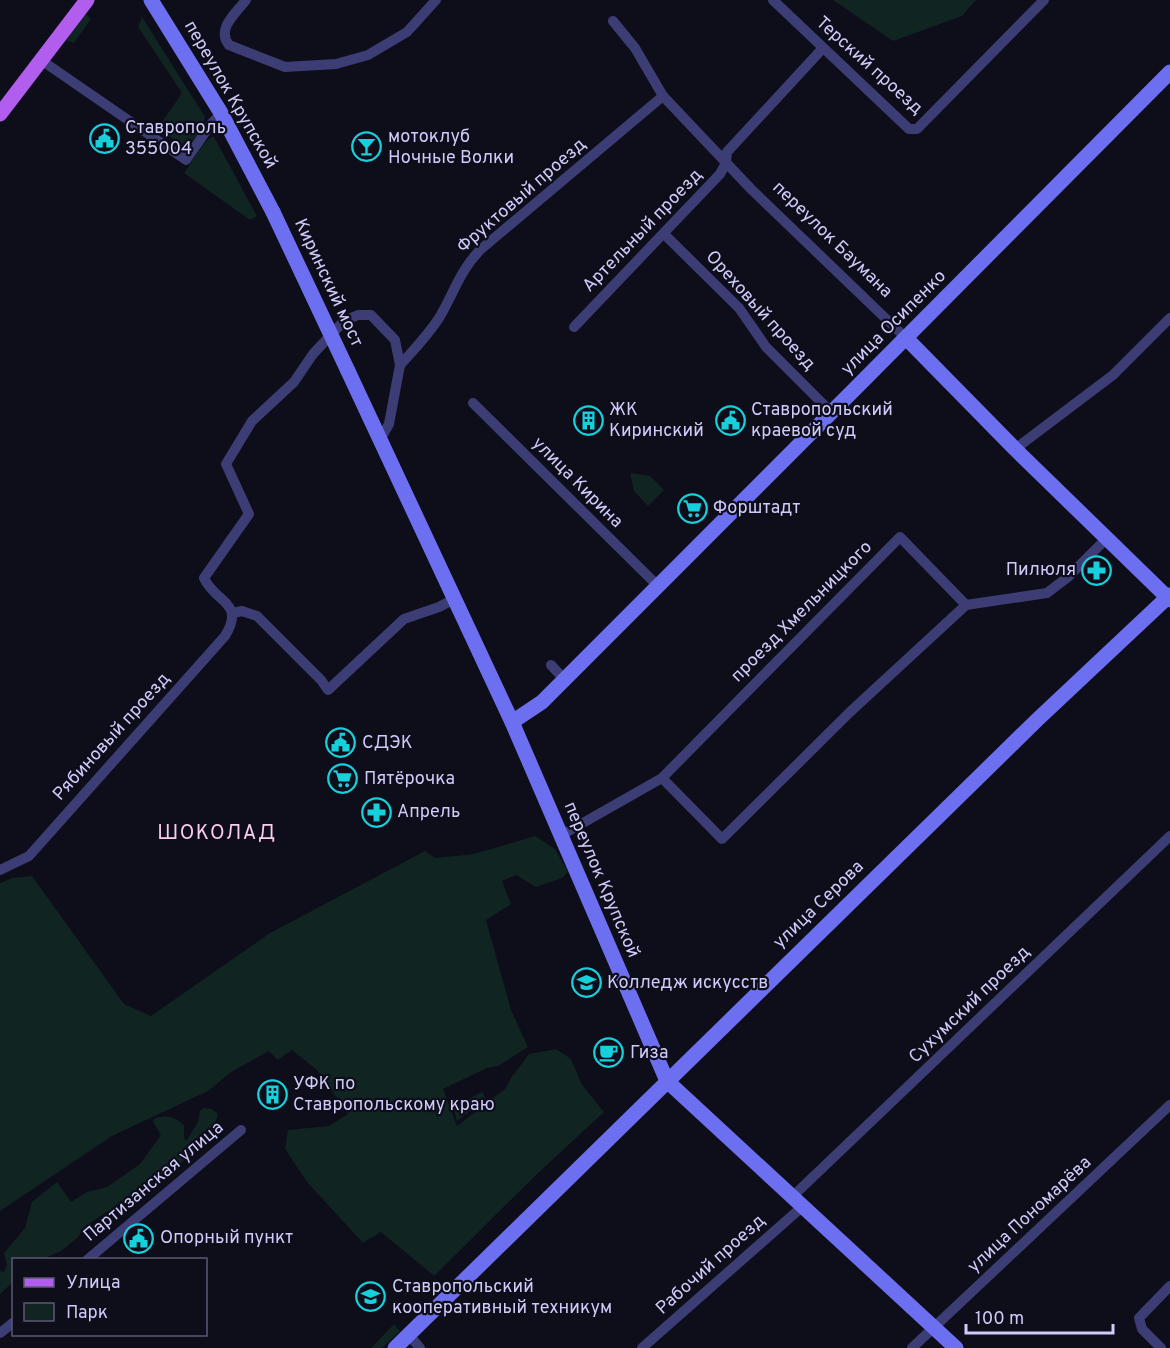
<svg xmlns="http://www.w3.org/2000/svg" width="1170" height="1348" viewBox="0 0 1170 1348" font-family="Overpass,sans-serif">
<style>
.green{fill:#102422}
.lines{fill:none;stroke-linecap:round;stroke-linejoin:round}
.street{stroke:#3c3d75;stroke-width:10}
.secondary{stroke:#6c6ff0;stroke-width:15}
.primary{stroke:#b15dee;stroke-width:15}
.secondary-bridge{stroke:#6c6ff0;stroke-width:15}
.labels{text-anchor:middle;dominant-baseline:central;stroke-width:4.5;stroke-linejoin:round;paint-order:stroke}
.street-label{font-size:18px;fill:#cecbfa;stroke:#0e0d1a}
.poi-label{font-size:18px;fill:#cecbfa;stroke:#0e0d1a;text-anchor:start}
.neighbourhood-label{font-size:20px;letter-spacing:1.5px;fill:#facdec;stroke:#0e0d1a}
</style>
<rect width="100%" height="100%" fill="#0e0d1a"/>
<g class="green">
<path d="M 833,0 L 976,0 L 962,16 L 893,41 Z"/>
<path d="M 85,13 L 91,19 L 74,43 L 66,40 Z"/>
<path d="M 142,17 L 205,117 C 203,129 194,141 184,147 L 158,128 L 182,93 L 138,27 Z"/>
<path d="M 211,137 L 214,137 L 257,216 L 250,220 L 184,173 L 203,145 Z"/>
<path d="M 630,473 L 650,476 L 664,490 L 648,506 L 634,491 Z"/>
<path d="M 535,836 L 555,849 L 568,872 L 562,878 L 536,887 L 516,875 L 502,881 L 511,904 L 486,920 L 511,1010 L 528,1047 L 498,1066 L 487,1068 L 443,1089 L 457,1126 L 505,1089 L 511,1078 L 529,1054 L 556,1049 L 571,1059 L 582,1085 L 604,1112 L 536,1175 L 434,1276 L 381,1232 L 363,1243 L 307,1182 L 285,1149 L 288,1130 L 329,1126 L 348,1114 L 317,1070 L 292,1050 L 278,1060 L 269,1051 L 231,1072 L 208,1091 L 112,1136 L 0,1211 L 0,883 L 12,878 L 32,876 L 124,1004 L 151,1016 L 270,933 L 425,851 L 435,858 L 474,854 Z"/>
<path d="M 482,1092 L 486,1099 L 457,1121 L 453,1107 Z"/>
<path d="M 203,1108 L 212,1109 L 218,1114 L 216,1121 L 189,1156 L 156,1185 L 122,1202 L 87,1225 L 77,1238 L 61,1251 L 43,1259 L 14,1260 L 13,1282 L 0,1294 L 0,1271 L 4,1272 L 7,1265 L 4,1253 L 25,1228 L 32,1202 L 57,1182 L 71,1202 L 87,1192 L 107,1187 L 140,1164 L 161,1135 L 153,1122 L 155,1118 C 168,1115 173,1116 184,1125 L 184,1139 L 187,1140 L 198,1122 L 200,1111 Z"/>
<path d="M 394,1324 L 400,1331 L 382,1348 L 371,1348 Z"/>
</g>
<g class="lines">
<g class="street">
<path d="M 246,0 C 236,13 216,29 229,45 L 285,67 L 336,64 L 368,55 L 407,32 L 436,0"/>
<path d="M 773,0 L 909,129 L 917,129 L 1044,0"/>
<path d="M 613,21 L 635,48 L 663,96 L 751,189 L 907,339"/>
<path d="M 41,60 L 186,160 L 211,124 L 221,113"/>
<path d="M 664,234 L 739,308 L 766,347 L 831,412"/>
<path d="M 574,327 L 720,174 L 726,163 L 727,152 L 823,48"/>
<path d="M 400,365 C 414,350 428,335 439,318 C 454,293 459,272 480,250 L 663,96"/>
<path d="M 473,403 L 658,586"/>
<path d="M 1015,449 L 1113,375 L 1170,318"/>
<path d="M 233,613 L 242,611 L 257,616 L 321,680 L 328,690 L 404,619 L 439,607 L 454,599"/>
<path d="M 551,665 L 564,679"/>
<path d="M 662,778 L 900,537 L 966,605"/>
<path d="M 560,836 L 662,778 L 722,839 L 850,712 L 966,605 L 1047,593 L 1068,577 L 1107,538"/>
<path d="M 0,870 L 29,856 L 225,636 C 246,602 215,603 204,578 L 249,514 L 226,464 L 252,421 L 294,382 L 313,354 L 344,321 L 358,315 L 371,315 L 395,340 L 400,365 L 389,424 L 380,440"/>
<path d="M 792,1197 L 1170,836"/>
<path d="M 87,1260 L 241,1130"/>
<path d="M 0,1333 L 14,1322"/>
<path d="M 409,1335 L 420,1348"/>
<path d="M 642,1348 L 802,1207"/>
<path d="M 912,1348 L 1170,1105"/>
<path d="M 1161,1348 L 1142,1329 L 1139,1318 L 1170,1286"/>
</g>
<g class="secondary">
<path d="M 151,0 L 221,113 L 273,212"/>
<path d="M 907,339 L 1015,449 L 1170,600"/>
<path d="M 348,371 L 512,722 L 667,1081 L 956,1348"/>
<path d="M 512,722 L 542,702 C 751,492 962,283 1170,72"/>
<path d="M 395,1348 L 1038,719 L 1170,595"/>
</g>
<path class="primary" d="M 0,114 L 87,0"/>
<path class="secondary-bridge" d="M 273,212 L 348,371"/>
</g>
<defs>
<symbol id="civic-ring" viewBox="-11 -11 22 22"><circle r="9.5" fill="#0e0d1a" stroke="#16d0db" stroke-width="1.5"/><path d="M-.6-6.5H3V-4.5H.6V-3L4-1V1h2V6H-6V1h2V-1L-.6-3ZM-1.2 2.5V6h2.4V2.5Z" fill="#16d0db"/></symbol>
<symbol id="bar-ring" viewBox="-11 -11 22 22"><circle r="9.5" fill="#0e0d1a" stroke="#16d0db" stroke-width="1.5"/><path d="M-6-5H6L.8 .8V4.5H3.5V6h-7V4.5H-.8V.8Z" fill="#16d0db"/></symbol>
<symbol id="building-ring" viewBox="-11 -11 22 22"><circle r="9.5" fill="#0e0d1a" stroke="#16d0db" stroke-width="1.5"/><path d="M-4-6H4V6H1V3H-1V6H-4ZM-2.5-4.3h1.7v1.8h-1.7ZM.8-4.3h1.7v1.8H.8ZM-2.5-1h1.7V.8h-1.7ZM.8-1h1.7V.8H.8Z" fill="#16d0db"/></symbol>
<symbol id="supermarket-ring" viewBox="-11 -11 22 22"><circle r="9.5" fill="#0e0d1a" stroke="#16d0db" stroke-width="1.5"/><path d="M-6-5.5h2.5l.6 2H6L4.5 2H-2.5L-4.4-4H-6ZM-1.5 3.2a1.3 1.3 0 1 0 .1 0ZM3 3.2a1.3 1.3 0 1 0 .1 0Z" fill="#16d0db"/></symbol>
<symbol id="pharmacy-ring" viewBox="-11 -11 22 22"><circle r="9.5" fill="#0e0d1a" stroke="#16d0db" stroke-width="1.5"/><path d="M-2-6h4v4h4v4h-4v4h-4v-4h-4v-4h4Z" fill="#16d0db"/></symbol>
<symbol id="university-ring" viewBox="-11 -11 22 22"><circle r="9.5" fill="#0e0d1a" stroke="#16d0db" stroke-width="1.5"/><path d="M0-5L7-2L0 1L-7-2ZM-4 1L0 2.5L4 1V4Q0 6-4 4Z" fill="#16d0db"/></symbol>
<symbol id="cafe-ring" viewBox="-11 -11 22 22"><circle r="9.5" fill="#0e0d1a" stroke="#16d0db" stroke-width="1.5"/><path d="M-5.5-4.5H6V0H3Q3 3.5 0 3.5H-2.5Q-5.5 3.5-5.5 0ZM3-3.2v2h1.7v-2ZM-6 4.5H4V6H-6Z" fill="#16d0db"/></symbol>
</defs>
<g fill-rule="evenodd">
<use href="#civic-ring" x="88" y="122" width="33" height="33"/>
<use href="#bar-ring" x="350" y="130" width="33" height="33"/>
<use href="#building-ring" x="572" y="404" width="33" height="33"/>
<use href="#civic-ring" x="714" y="404" width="33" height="33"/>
<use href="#supermarket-ring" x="676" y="492" width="33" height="33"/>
<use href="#pharmacy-ring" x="1080" y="554" width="33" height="33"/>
<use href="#civic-ring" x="324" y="726" width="33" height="33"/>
<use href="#supermarket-ring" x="326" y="762" width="33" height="33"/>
<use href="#pharmacy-ring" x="360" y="796" width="33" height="33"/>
<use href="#university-ring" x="570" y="966" width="33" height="33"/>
<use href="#cafe-ring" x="592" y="1036" width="33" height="33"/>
<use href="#building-ring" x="256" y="1078" width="33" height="33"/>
<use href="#civic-ring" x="122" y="1222" width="33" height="33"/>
<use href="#university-ring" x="354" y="1280" width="33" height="33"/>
</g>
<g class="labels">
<g class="street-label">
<text transform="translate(869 66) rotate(42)">Терский проезд</text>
<text transform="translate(230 95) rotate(60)">переулок Крупской</text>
<text transform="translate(522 196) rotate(-41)">Фруктовый проезд</text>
<text transform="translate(643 231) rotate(-46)">Артельный проезд</text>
<text transform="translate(832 240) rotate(44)">переулок Баумана</text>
<text transform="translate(328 283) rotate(65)">Киринский мост</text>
<text transform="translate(760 311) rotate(48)">Ореховый проезд</text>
<text transform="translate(894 323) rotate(-45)">улица Осипенко</text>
<text transform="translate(577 483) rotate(45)">улица Кирина</text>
<text transform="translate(802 612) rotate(-45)">проезд Хмельницкого</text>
<text transform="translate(112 737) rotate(-48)">Рябиновый проезд</text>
<text transform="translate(601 880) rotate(67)">переулок Крупской</text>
<text transform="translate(819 905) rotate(-44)">улица Серова</text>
<text transform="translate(970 1005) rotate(-44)">Сухумский проезд</text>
<text transform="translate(154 1182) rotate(-40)">Партизанская улица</text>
<text transform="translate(1030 1215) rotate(-43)">улица Пономарёва</text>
<text transform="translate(711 1265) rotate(-42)">Рабочий проезд</text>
</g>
<g class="poi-label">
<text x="125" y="128">Ставрополь<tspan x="125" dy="21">355004</tspan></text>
<text x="388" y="137">мотоклуб<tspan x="388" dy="21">Ночные Волки</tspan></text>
<text x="609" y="410">ЖК<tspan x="609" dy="21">Киринский</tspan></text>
<text x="751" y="410">Ставропольский<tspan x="751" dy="21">краевой суд</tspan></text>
<text x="713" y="508">Форштадт</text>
<text x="1076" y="570" text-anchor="end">Пилюля</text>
<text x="362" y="743">СДЭК</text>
<text x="364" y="779">Пятёрочка</text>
<text x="397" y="812">Апрель</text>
<text x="607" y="983">Колледж искусств</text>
<text x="630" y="1053">Гиза</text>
<text x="293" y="1084">УФК по<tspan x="293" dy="21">Ставропольскому краю</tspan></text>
<text x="160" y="1238">Опорный пункт</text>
<text x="392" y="1287">Ставропольский<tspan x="392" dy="21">кооперативный техникум</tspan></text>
</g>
<g class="neighbourhood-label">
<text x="217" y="834">ШОКОЛАД</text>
</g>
</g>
<rect x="12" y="1258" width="195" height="78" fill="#0e0d1a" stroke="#5b5974" stroke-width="1.5"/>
<rect x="24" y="1278" width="30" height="9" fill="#b15dee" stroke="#5b5974" stroke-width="1.5"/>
<text x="66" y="1288" font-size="18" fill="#cecbfa">Улица</text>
<rect x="24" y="1303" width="30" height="18" fill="#102422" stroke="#5b5974" stroke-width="1.5"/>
<text x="66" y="1318" font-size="18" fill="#cecbfa">Парк</text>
<path d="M966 1324v9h147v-9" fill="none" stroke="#cecbfa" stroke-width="3"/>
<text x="975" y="1324" font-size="18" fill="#cecbfa" stroke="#0e0d1a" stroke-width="4.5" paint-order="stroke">100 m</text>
</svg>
